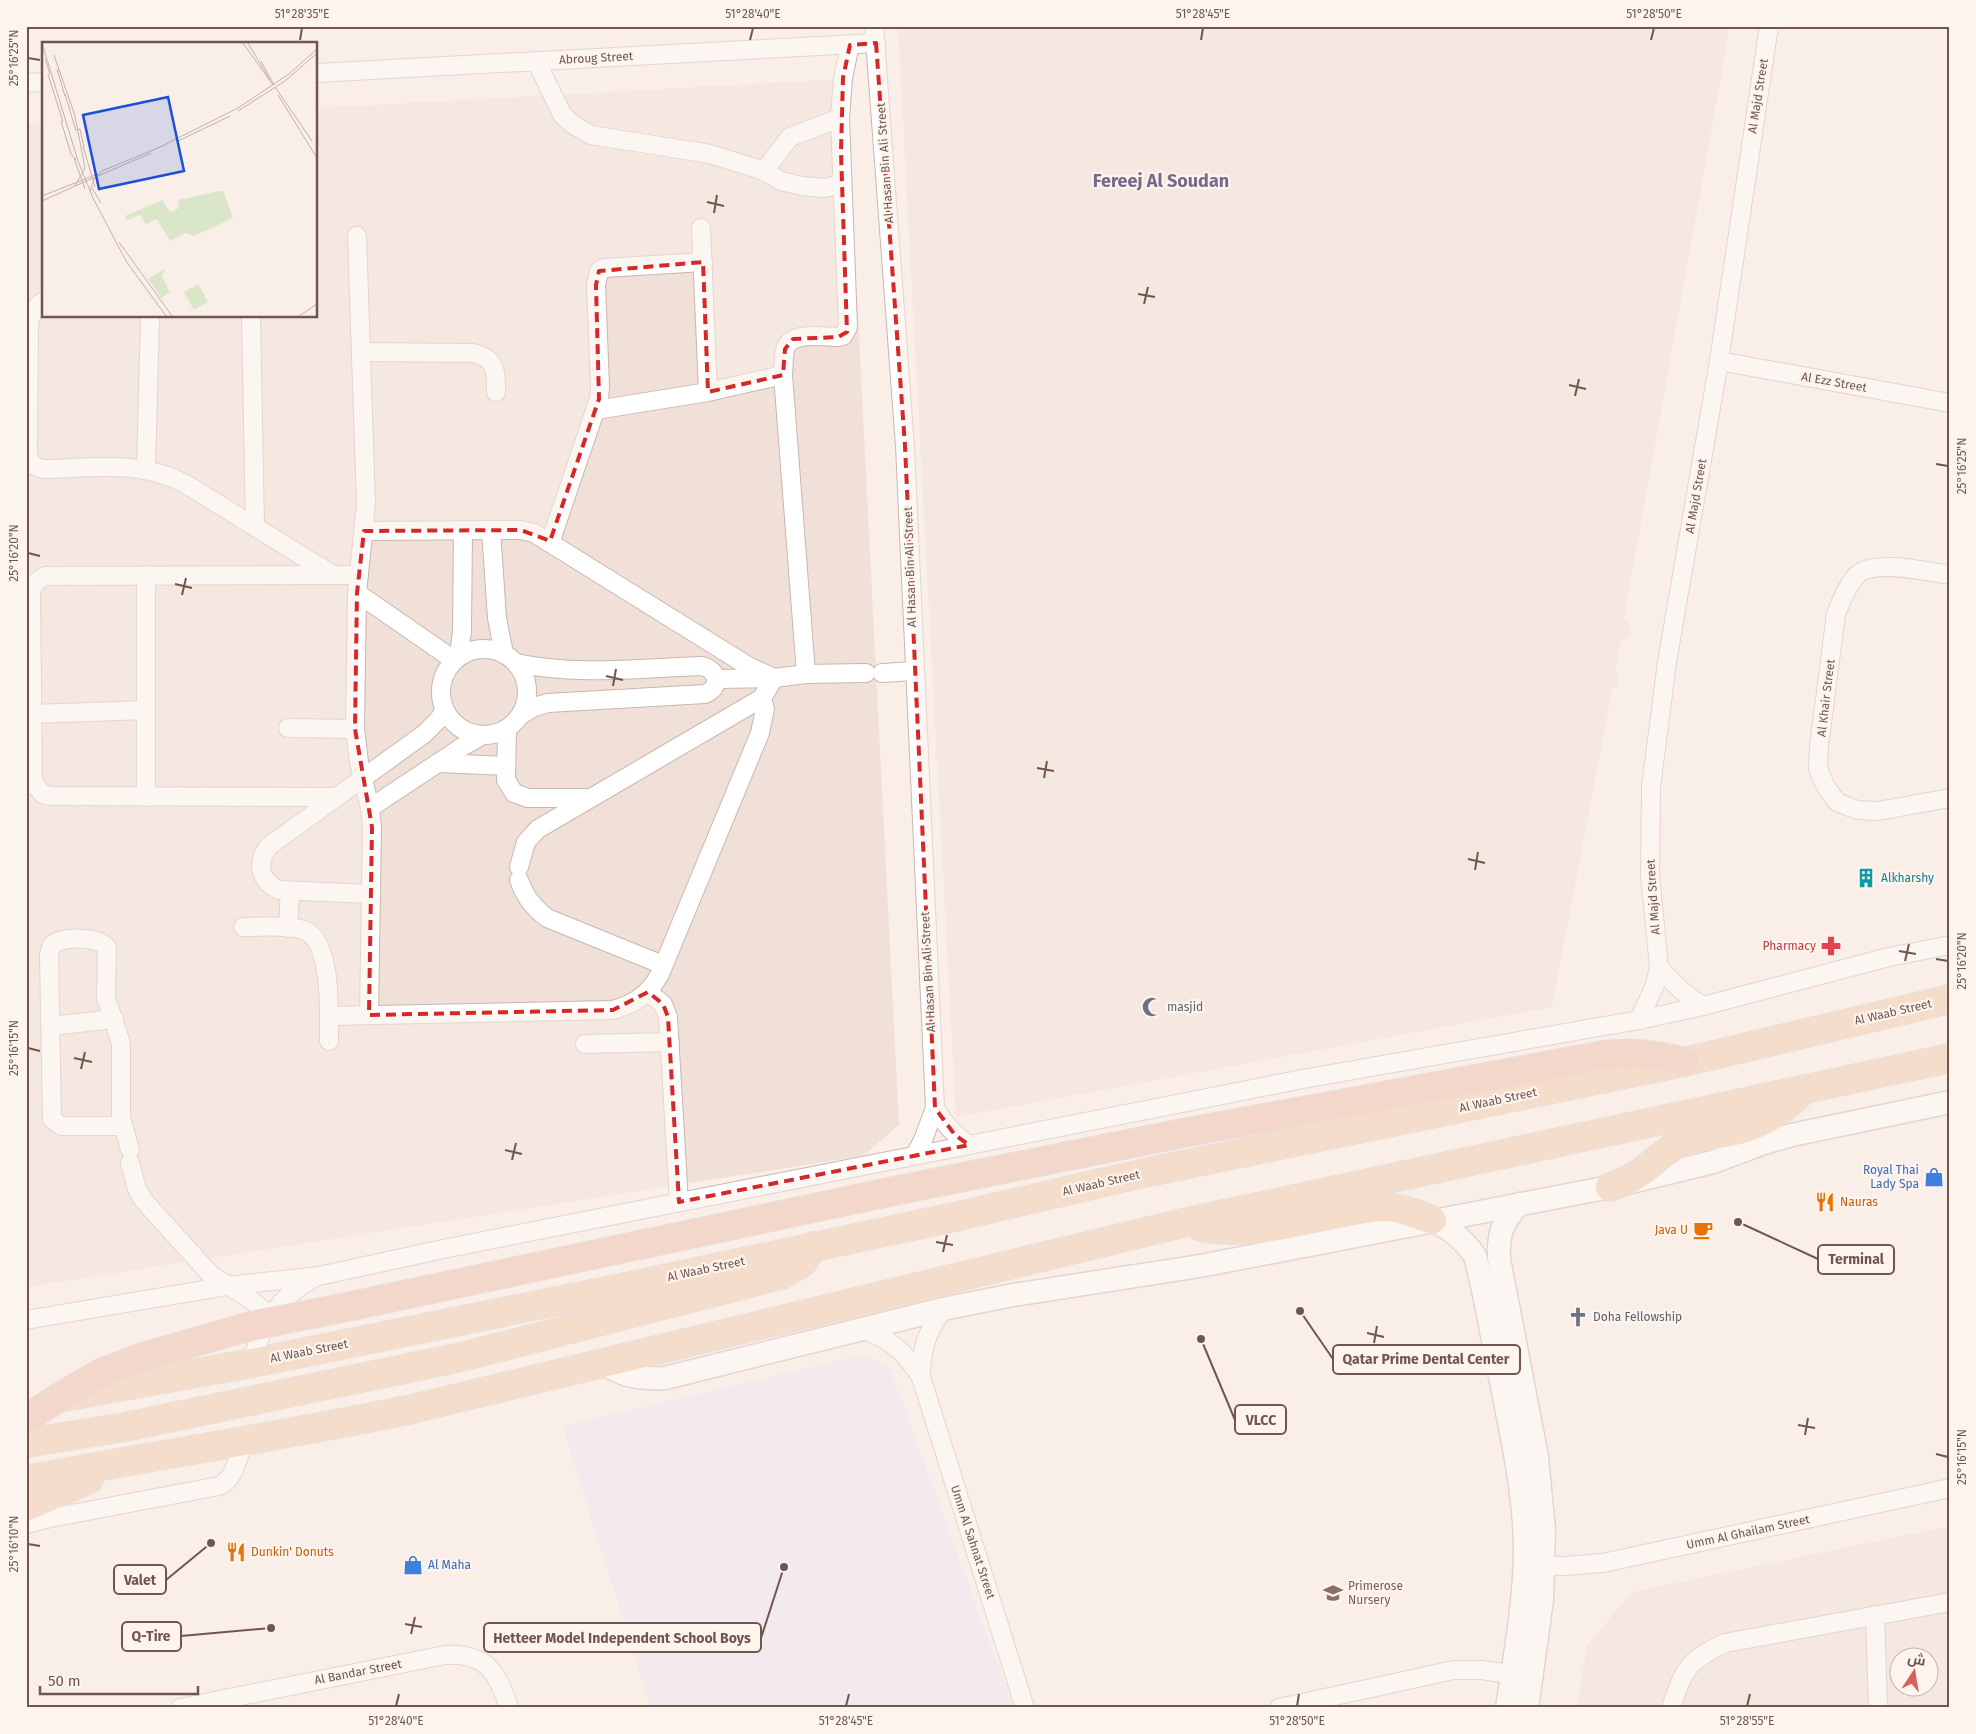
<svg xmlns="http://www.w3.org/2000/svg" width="1976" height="1734" viewBox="0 0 1976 1734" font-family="'Fira Sans',Cairo,sans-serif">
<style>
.residential{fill:#f0e0d7;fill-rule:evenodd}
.education{fill:#ece5f6}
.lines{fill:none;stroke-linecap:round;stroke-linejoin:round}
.minor-casing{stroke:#cab6af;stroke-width:20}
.tertiary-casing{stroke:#cab6af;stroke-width:25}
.primary-casing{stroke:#d4ccca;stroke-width:30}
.trunk-casing{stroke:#d4ccca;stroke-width:30}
.minor{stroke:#fff;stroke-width:18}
.tertiary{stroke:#fff;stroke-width:22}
.primary{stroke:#f0c8a9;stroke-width:28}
.trunk{stroke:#eebaa8;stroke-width:28}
.trunk-bridge-casing{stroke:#d4ccca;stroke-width:30;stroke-linecap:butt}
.trunk-bridge{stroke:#eebaa8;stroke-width:28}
.marked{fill:none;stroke:#d62828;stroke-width:4;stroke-dasharray:10 6;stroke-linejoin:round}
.ticks{fill:none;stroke:#71554f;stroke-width:2}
.labels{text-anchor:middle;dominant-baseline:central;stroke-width:4.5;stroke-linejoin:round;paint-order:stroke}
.street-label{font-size:12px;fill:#71554f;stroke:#fdf4ee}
.culture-label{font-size:12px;fill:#0d838f;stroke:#fdf4ee;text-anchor:start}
.health-label{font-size:12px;fill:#be3a42;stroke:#fdf4ee;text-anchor:end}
.worship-label{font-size:12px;fill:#5b616d;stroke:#fdf4ee;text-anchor:start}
.shop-label{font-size:12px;fill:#366cbe;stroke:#fdf4ee;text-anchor:end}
.food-label{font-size:12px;fill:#c56008;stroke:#fdf4ee;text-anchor:start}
.education-label{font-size:12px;fill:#785e54;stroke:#fdf4ee;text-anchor:start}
.district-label{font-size:18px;font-weight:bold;fill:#79678c;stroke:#fdf4ee}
.inset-road{fill:none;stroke:#c3b1ab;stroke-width:1}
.view{fill:#1d4ed8;fill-opacity:0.15;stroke:#1d4ed8;stroke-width:2.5}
.inset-edge{fill:none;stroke:#71554f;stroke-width:2.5}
.leader{fill:none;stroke:#71554f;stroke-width:2}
.callout-dot{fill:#71554f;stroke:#fdf4ee;stroke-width:2}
.callout{fill:#fdf4ee;stroke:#71554f;stroke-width:2}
.callout-label{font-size:14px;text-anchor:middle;font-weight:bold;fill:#71554f}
.neatline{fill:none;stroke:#71554f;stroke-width:2}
.ticks-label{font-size:12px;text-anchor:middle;fill:#71554f}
</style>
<rect width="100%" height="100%" fill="#faefe8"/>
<g class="residential">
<path d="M 898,26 L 1730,26 L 1624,618 L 1631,627 L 1631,633 L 1628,638 L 1621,641 L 1615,669 L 1619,677 L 1616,687 L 1612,690 L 1552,1007 L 956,1117 Z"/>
<path d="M 846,79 L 899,1125 L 863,1156 L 26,1287 L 26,124 L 44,123 L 44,316 L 316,316 L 316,108 Z"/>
<path d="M 1950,1526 L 1950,1708 L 1577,1708 L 1587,1645 L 1632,1592 ZM 1898,1656 L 1928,1656 L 1928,1686 L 1898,1686 Z"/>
</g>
<path class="education" d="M 866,1354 L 890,1368 L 1014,1708 L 651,1708 L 562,1426 Z"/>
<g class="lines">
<defs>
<g id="minor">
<path d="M 874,26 L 905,446 L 935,1108 L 923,1140 L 915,1155"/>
<path d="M 536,61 L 563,116 L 575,126 L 591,135 L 710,154 L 764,171 L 781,181 L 802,186 L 824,188 L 842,184"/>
<path d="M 316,73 L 876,43"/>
<path d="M 26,83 L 44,82"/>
<path d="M 764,171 L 790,137 L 840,118"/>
<path d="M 701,228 L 708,392"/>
<path d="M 357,236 L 366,504 L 357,593 L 355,729 L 359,762 L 370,808 L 372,827 L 369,1015"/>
<path d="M 44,301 C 34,307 31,314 29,325 L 28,451 C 28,462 33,467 44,469 C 94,468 137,460 184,483 L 333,575"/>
<path d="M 251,316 L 255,527"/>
<path d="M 361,352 L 473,353 C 496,358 496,371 496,392"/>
<path d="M 1719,361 L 1950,403"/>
<path d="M 596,410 L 708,392 L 783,375"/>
<path d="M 146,469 L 150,316"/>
<path d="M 491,530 L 497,618 L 504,654"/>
<path d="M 550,543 L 599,399 L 600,386 L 596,285 L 599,271 L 604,268 L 703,262"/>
<path d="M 146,575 L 146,797"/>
<path d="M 1950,575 C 1929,572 1871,558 1856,576 C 1847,586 1841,601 1836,614 L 1819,746 L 1818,769 L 1826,787 L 1837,802 L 1857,810 L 1878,811 L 1950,798"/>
<path d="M 357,593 L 454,660"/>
<circle cx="484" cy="692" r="43"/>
<path d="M 459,656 L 462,631 L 463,530"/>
<path d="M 516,663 C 577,676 640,668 702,666 C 718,670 722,687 705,694 L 548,703 L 534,707 L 521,715"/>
<path d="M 882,673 L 914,671"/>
<path d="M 806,674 L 783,375 C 784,366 783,355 786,347 C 793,331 824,337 838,337 L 843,336 L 848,327 L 840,118 L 843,78 L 850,45"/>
<path d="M 717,679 L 774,678 L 806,674 L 866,673"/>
<path d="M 33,714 L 146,710"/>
<path d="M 288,728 L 355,729"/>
<path d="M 507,729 L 506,780 L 514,793 L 528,798 L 591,798"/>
<path d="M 439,763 L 506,766"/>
<path d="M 336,797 L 50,796 L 43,794 L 33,783 L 31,592 C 34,583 38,579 46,576 L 359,575"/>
<path d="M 370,808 L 462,747 L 481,736"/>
<path d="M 519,867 L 526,842 L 538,829 L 762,698"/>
<path d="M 519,880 C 525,897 533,907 547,918 L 663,965"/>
<path d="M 370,894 L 279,890 C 259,881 256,862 269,846 L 424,734 L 439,719 L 444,711"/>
<path d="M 243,927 C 259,927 295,924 308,932 C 332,947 329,1015 329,1041"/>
<path d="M 288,928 L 290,891"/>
<path d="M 1659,967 C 1672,983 1685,995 1703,1006"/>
<path d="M 648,992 L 663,1004 L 668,1017 L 679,1202"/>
<path d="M 329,1016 L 613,1010 C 635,1004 649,994 660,974 L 760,733 L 765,709 L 762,698 L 774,678 L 748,666 L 534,533 L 521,530 L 364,531"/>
<path d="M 1639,1020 L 1655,985 L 1659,967 L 1650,875 L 1651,787 L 1667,662 L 1719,361 L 1769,26"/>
<path d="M 51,1026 L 114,1019"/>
<path d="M 585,1044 L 670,1042"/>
<path d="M 935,1108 C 944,1124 954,1135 969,1145"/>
<path d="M 123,1126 L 61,1126 L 52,1119 L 49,954 L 52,945 C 62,936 100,936 107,948 L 106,998 L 121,1043 L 121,1117 L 130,1150"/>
<path d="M 130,1163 L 137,1189 L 144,1201 L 211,1275 L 250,1299 L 270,1316"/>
<path d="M 26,1320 L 227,1286 L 319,1276 L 443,1249 L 1308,1078 L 1639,1020 L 1703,1006 L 1889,957 L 1950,945"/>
<path d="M 863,1329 C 891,1340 905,1352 921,1377 L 1025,1708"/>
<path d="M 252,1363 C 260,1325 280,1296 314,1278"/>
<path d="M 921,1377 C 921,1350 927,1331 943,1309"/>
<path d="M 26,1524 L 50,1518 L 219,1486 C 236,1479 237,1456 245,1441"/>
<path d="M 1531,1565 L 1565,1566 L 1603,1563 L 1950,1488"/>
<path d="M 1875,1615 L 1878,1708"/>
<path d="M 180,1708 L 445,1655 C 486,1653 497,1671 509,1708"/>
<path d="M 1279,1708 L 1454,1670 L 1481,1670 L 1524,1676"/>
<path d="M 1671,1708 C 1684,1669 1687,1661 1725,1643 L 1950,1602"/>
</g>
<g id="tertiary">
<path d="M 1519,1204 C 1502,1222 1498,1234 1499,1259 L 1537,1457 L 1544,1529 L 1542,1600 L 1527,1708"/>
<path d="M 1432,1220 C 1451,1229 1463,1239 1475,1256 C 1485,1293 1491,1333 1499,1371 C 1510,1429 1524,1487 1525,1546 C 1525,1601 1515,1654 1507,1708"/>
<path d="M 601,1363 C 627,1377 636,1379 665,1378 L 943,1309 L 1013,1295 L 1200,1266 L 1610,1187 L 1713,1162 L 1764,1143 L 1792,1135 L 1950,1102"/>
</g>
<g id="primary">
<path d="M 1610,1187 C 1621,1183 1631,1179 1641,1172 C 1655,1162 1666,1150 1682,1143 C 1700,1135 1720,1135 1739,1130 C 1762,1124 1781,1112 1798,1095"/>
<path d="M 1201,1227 C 1247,1236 1293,1223 1338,1214 C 1354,1211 1371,1206 1388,1207 C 1403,1208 1417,1215 1432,1220"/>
<path d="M 63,1397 L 252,1363 L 602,1292 L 950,1218 L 1144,1173 L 1684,1062 L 1950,999"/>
<path d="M 26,1443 L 125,1427 L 457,1358 L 781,1275 L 802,1263 L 814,1246"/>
<path d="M 26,1480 C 155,1455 284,1436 412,1409 L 1183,1223 L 1950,1058"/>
<path d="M 26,1507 L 89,1479"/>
</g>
<path id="trunk" d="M 342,1308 L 894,1191 L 1178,1134 L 1604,1055 C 1634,1052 1655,1054 1684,1062"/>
</defs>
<use href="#minor" class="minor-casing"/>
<use href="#tertiary" class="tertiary-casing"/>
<use href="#primary" class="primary-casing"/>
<use href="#trunk" class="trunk-casing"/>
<use href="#minor" class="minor"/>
<use href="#tertiary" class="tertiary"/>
<use href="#primary" class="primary"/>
<use href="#trunk" class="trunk"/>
<defs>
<path id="trunk-bridge" d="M 26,1419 L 58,1398 L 101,1373 L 143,1357 L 251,1326 L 342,1308"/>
</defs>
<use href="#trunk-bridge" class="trunk-bridge-casing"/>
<use href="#trunk-bridge" class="trunk-bridge"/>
</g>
<path d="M0 0H1976V1734H0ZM 876,43 L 905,446 L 935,1108 L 955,1135 L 969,1145 L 679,1202 L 668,1017 L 663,1004 L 648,992 L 613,1010 L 369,1015 L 372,827 L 355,729 L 357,593 L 364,531 L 521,530 L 550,541 L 599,399 L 596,285 L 599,271 L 703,262 L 708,392 L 783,375 L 785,349 L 793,339 L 838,337 L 847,332 L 841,152 L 843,78 L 850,45 Z" fill="#faefe8" fill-opacity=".55" fill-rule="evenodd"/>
<path class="marked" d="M 876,43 L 905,446 L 935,1108 L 955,1135 L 969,1145 L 679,1202 L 668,1017 L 663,1004 L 648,992 L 613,1010 L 369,1015 L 372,827 L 355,729 L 357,593 L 364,531 L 521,530 L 550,541 L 599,399 L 596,285 L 599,271 L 703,262 L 708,392 L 783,375 L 785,349 L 793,339 L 838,337 L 847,332 L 841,152 L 843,78 L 850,45 Z"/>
<path class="ticks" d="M 300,40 L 302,28M 750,40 L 753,28M 1201,40 L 1203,28M 1651,40 L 1654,28M 28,58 L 40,60M 707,202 L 724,206M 714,213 L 717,195M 1138,294 L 1155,297M 1144,304 L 1148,287M 1569,385 L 1586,389M 1575,396 L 1579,379M 1936,464 L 1948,466M 28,553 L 40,556M 175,584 L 192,588M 182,595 L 186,578M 606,676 L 623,680M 613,686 L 616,669M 1037,768 L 1054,771M 1044,778 L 1047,761M 1468,859 L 1485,863M 1475,870 L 1478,852M 1899,951 L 1916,954M 1936,959 L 1948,961M 1905,961 L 1909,944M 28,1048 L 40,1051M 74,1058 L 92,1062M 81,1069 L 85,1052M 505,1150 L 522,1154M 512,1160 L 516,1143M 936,1242 L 953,1245M 943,1252 L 947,1235M 1367,1333 L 1384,1337M 1374,1343 L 1377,1326M 1798,1425 L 1815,1428M 1805,1435 L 1808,1418M 1936,1454 L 1948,1457M 28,1544 L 40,1546M 405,1624 L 422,1627M 411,1634 L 415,1617M 396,1706 L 399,1694M 846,1706 L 849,1694M 1297,1706 L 1299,1694M 1747,1706 L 1750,1694"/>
<defs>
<symbol id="building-bare" viewBox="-9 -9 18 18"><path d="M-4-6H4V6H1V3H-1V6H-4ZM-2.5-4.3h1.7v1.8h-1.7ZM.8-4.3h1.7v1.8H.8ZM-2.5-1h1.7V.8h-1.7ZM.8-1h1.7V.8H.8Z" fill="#0f9aa8" stroke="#fdf4ee" stroke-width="2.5" paint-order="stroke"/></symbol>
<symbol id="pharmacy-bare" viewBox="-9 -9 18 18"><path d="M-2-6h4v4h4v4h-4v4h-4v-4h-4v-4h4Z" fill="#e0444e" stroke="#fdf4ee" stroke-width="2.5" paint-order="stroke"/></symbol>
<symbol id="mosque-bare" viewBox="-9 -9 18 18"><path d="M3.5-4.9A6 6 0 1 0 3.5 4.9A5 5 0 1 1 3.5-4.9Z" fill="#6b7280" stroke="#fdf4ee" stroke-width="2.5" paint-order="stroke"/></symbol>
<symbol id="shop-bare" viewBox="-9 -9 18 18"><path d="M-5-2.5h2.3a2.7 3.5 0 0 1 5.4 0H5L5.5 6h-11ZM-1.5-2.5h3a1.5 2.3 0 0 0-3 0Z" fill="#3f7fe0" stroke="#fdf4ee" stroke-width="2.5" paint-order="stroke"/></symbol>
<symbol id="restaurant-bare" viewBox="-9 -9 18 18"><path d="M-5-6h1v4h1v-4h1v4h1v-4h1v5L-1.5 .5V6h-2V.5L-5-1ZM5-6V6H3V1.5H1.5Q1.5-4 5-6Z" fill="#e8710a" stroke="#fdf4ee" stroke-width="2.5" paint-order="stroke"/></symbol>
<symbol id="cafe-bare" viewBox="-9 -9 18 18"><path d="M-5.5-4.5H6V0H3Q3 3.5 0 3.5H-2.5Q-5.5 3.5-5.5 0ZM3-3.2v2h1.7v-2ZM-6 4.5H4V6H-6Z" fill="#e8710a" stroke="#fdf4ee" stroke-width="2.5" paint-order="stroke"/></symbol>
<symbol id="church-bare" viewBox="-9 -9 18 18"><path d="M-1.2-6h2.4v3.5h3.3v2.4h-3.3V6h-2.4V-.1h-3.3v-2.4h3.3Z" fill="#6b7280" stroke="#fdf4ee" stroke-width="2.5" paint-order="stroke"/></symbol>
<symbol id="school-bare" viewBox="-9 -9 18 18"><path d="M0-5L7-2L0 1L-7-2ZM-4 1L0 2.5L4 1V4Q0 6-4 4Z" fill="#8d6e63" stroke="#fdf4ee" stroke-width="2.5" paint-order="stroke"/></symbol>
</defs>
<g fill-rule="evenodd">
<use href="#building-bare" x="1852" y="864" width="28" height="28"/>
<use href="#pharmacy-bare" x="1817" y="932" width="28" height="28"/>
<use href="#mosque-bare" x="1138" y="993" width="28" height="28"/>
<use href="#shop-bare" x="1920" y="1163" width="28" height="28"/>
<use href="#restaurant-bare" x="1811" y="1188" width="28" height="28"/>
<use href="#cafe-bare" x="1689" y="1216" width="28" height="28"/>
<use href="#church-bare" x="1564" y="1303" width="28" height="28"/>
<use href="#restaurant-bare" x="222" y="1538" width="28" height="28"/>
<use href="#shop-bare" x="399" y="1551" width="28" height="28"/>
<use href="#school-bare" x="1319" y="1579" width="28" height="28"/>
</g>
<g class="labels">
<g class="street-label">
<text transform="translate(596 58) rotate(-3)">Abroug Street</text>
<text transform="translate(1758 96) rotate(-81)">Al Majd Street</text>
<text transform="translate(885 163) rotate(-94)">Al Hasan Bin Ali Street</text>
<text transform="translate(1834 382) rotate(10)">Al Ezz Street</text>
<text transform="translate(1696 496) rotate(-80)">Al Majd Street</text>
<text transform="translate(910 567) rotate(-92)">Al Hasan Bin Ali Street</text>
<text transform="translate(1826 698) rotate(-83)">Al Khair Street</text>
<text transform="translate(1653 897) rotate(-94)">Al Majd Street</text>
<text transform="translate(928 972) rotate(-93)">Al Hasan Bin Ali Street</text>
<text transform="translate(1893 1012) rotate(-13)">Al Waab Street</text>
<text transform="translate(1498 1100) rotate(-12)">Al Waab Street</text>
<text transform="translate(1101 1183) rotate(-13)">Al Waab Street</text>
<text transform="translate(706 1269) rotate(-12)">Al Waab Street</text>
<text transform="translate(309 1351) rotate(-11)">Al Waab Street</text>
<text transform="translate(1748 1532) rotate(-12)">Umm Al Ghailam Street</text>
<text transform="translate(973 1542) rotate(72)">Umm Al Sahnat Street</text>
<text transform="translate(358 1672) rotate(-11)">Al Bandar Street</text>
</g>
<g class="culture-label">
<text x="1881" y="878">Alkharshy</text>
</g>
<g class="health-label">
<text x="1816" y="946">Pharmacy</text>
</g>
<g class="worship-label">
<text x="1167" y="1007">masjid</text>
<text x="1593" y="1317">Doha Fellowship</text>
</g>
<g class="shop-label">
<text x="1919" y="1170">Royal Thai<tspan x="1919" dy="14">Lady Spa</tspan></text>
<text x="428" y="1565" text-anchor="start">Al Maha</text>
</g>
<g class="food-label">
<text x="1840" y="1202">Nauras</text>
<text x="1688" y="1230" text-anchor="end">Java U</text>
<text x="251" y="1552">Dunkin' Donuts</text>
</g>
<g class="education-label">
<text x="1348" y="1586">Primerose<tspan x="1348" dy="14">Nursery</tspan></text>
</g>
<g class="district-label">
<text x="1161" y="181">Fereej Al Soudan</text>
</g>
</g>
<g transform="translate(42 42)">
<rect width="275" height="275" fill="#faefe8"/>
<path d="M 178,149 L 181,149 L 191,176 L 152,194 L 143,191 L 128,199 L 115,177 L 104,182 L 98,173 L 85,178 L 83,174 L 120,158 L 128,170 L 137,166 L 136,158 ZM 123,227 L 120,235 L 128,250 L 119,256 L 106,237 ZM 156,242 L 166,260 L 152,268 L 142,250 Z" fill="#dae6c8"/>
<path class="inset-road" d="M 0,1 L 36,119 L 51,156 L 84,219 L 124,274M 201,1 L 231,43M 206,1 L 228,38M 3,17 L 8,32M 219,19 L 232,43M 15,27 L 23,54M 6,32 L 21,80M 233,45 L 270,99M 23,52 L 34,89M 236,53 L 275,116M 196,69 L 243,39 L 275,11M 19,79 L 29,112 L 34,118M 35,88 L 38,87 L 42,105M 136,99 L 188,74M 122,103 L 196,66 L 247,32 L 275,7M 41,104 L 53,145M 32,116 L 43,147M 33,144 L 109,111M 50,146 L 59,161M 48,150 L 52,137 L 60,129 L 123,103M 0,154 L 56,132M 0,159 L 33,144 L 43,126 L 33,74 L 12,13M 77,200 L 130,274M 257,274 L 275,262"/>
<path class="view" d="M 126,55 L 142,129 L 57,147 L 41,73 Z"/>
<rect width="275" height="275" class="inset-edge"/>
</g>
<path class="leader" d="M1738 1222L1818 1259M1300 1311L1333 1359M1201 1339L1235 1420M211 1543L166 1580M271 1628L181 1636M784 1567L761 1638"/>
<g class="callout-dot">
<circle cx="1738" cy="1222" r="5"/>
<circle cx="1300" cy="1311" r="5"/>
<circle cx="1201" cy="1339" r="5"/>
<circle cx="211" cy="1543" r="5"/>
<circle cx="271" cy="1628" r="5"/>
<circle cx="784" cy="1567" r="5"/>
</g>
<g class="callout">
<rect x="1818" y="1245" width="76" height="29" rx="5"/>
<rect x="1333" y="1345" width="187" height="29" rx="5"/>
<rect x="1235" y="1405" width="51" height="29" rx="5"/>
<rect x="114" y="1565" width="52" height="29" rx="5"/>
<rect x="122" y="1622" width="59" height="29" rx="5"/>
<rect x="484" y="1623" width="277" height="29" rx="5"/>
</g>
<g class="callout-label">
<text x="1856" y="1264">Terminal</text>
<text x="1426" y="1364">Qatar Prime Dental Center</text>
<text x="1261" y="1425">VLCC</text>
<text x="140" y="1585">Valet</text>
<text x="151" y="1641">Q-Tire</text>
<text x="622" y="1643">Hetteer Model Independent School Boys</text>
</g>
<rect width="1976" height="1734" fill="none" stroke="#fdf4ee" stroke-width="55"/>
<g transform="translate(1914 1672) rotate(12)"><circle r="24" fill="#fdf4ee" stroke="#c5b4ae"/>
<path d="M0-4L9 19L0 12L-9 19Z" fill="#d4615c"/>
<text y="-8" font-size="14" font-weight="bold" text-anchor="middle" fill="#71554f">ش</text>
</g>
<path d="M40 1686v8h158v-8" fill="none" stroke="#71554f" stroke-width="2.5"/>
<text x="48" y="1686" font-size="15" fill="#71554f" stroke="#fdf4ee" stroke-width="4" paint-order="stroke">50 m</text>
<rect x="28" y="28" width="1920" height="1678" class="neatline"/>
<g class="ticks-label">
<text x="302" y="18">51°28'35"E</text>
<text x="753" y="18">51°28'40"E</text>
<text x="1203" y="18">51°28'45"E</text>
<text x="1654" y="18">51°28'50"E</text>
<text transform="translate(14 58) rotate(-90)" y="4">25°16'25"N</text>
<text transform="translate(1962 466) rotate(-90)" y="4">25°16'25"N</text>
<text transform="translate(14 553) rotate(-90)" y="4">25°16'20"N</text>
<text transform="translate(1962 961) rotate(-90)" y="4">25°16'20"N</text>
<text transform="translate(14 1048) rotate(-90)" y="4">25°16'15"N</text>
<text transform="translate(1962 1457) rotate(-90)" y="4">25°16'15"N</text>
<text transform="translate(14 1544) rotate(-90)" y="4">25°16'10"N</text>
<text x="396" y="1725">51°28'40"E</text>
<text x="846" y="1725">51°28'45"E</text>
<text x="1297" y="1725">51°28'50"E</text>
<text x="1747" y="1725">51°28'55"E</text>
</g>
</svg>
